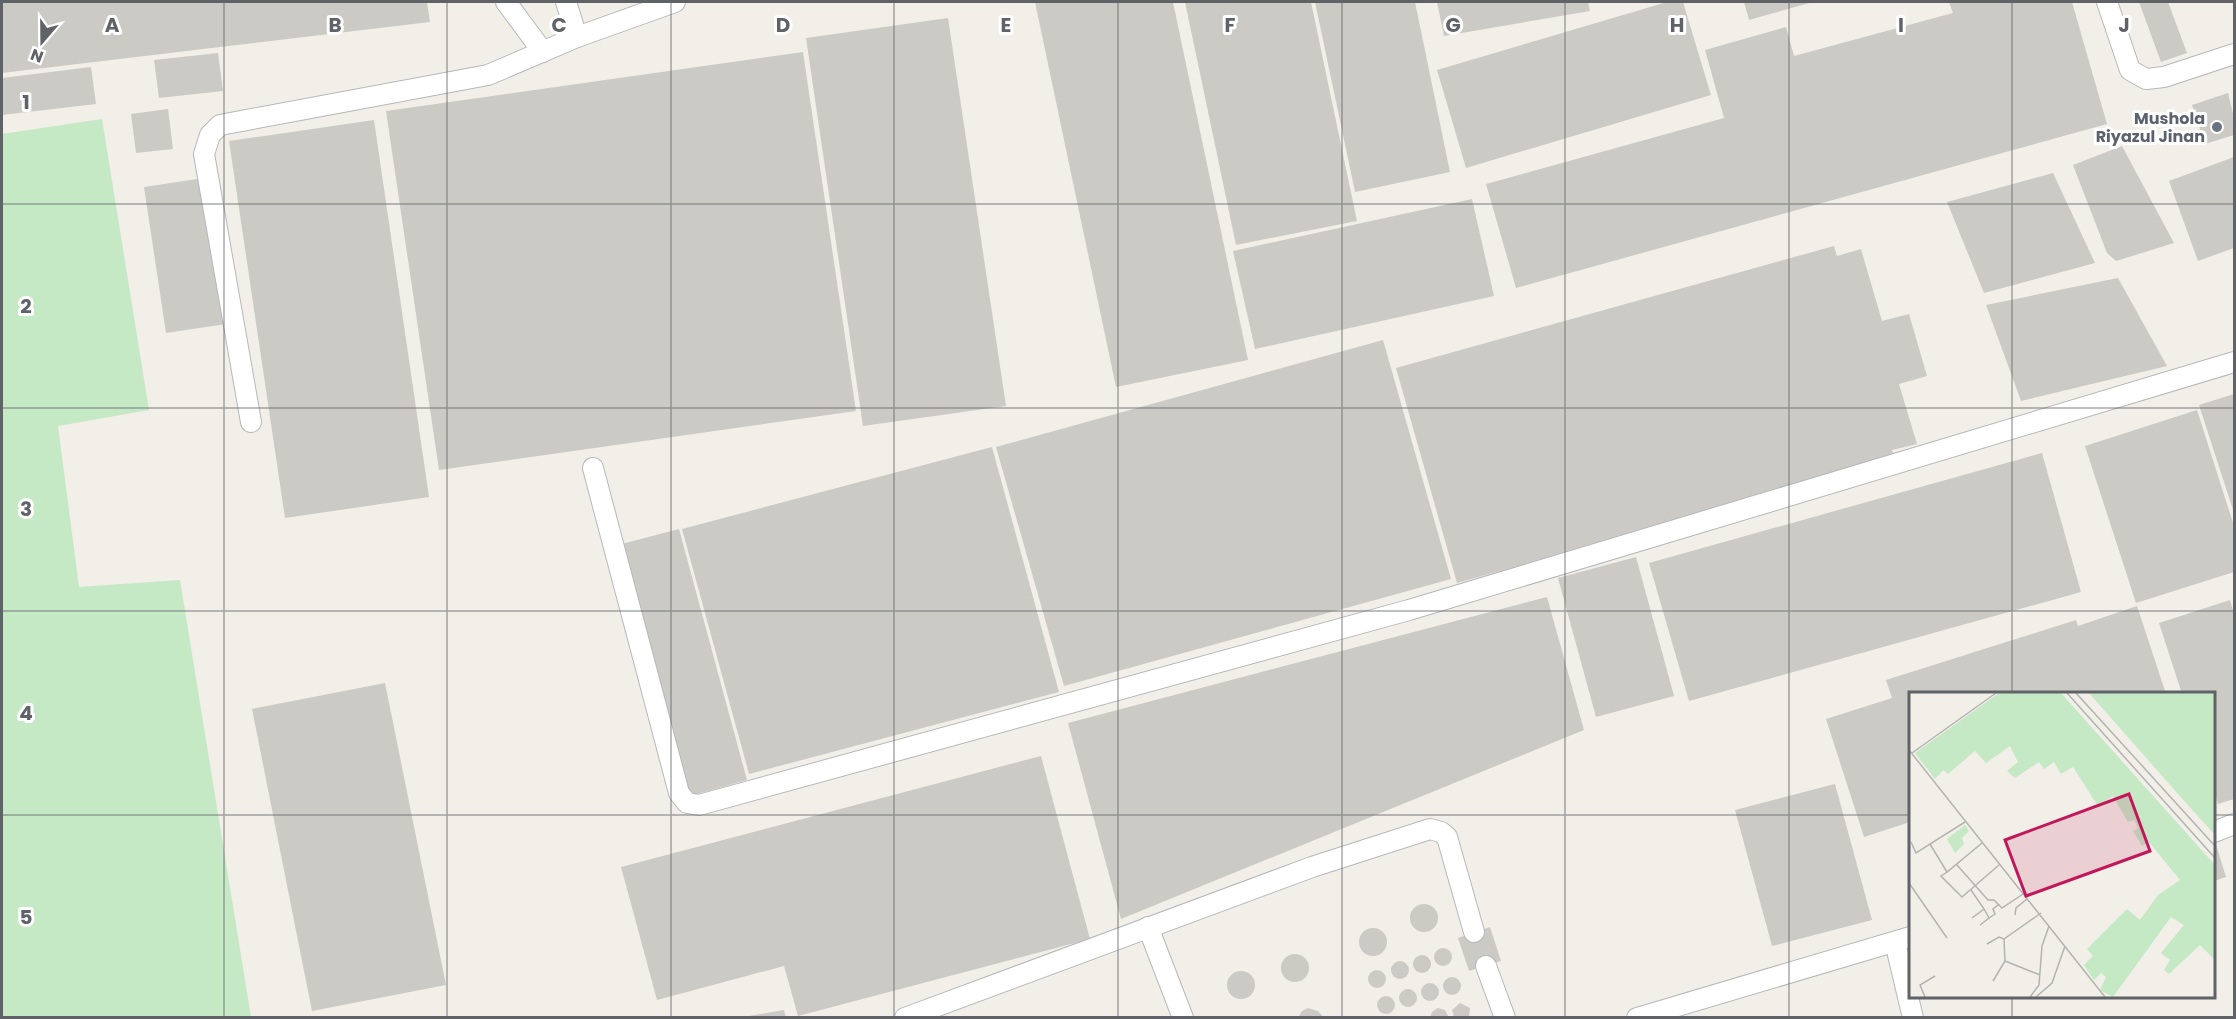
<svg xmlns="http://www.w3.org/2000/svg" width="2236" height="1019" viewBox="0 0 2236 1019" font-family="Poppins,sans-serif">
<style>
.green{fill:#c5e8c5}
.building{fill:#cccac5}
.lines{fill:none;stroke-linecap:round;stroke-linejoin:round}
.lane-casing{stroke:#b5b8bc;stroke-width:22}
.lane{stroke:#fff;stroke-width:20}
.grid{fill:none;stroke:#5f6368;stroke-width:1.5;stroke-opacity:0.55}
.worship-dot{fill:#6b7280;stroke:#fff;stroke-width:2}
.labels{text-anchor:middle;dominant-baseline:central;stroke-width:6;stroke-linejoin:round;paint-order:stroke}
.worship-label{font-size:16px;font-weight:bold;fill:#5b616d;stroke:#fff;text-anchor:end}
.inset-road{fill:none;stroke:#b3b3b1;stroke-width:1.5}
.view{fill:#c2185b;fill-opacity:0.15;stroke:#c2185b;stroke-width:3}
.inset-edge{fill:none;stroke:#5f6368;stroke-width:3}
.grid-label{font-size:20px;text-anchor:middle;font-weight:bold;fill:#5f6368;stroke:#fff;stroke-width:6;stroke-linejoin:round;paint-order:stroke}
</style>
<rect width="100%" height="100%" fill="#f1efe8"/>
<path class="green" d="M 102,119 L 149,410 L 58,426 L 79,587 L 180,580 L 251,1017 L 2,1017 L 2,134 Z"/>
<g class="building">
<path d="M 2,2 L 427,2 L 430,22 L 2,73 Z"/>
<path d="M 1035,2 L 1173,2 L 1248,360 L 1116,387 Z"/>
<path d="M 1185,2 L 1311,2 L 1357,221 L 1236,245 Z"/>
<path d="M 1315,2 L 1415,2 L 1450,172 L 1355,192 Z"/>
<path d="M 1437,2 L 1588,2 L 1590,11 L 1444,36 Z"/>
<path d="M 1667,2 L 1683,2 L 1711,95 L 1466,168 L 1437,70 Z"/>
<path d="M 1744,2 L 1813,2 L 1749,20 Z"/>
<path d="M 1949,2 L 2072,2 L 2107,124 L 1516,288 L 1486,184 L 1724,118 L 1705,50 L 1786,27 L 1794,56 L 1953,13 Z"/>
<path d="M 2139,2 L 2168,2 L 2187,53 L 2161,62 Z"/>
<path d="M 948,18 L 1006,406 L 863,426 L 806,38 Z"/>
<path d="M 803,52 L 856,411 L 439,470 L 386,111 Z"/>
<path d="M 218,53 L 223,91 L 159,98 L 154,60 Z"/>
<path d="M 91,67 L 96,104 L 2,115 L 2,78 Z"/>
<path d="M 2228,93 L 2234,118 L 2234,135 L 2205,144 L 2192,105 Z"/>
<path d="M 168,109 L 173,149 L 136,153 L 131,114 Z"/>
<path d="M 374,120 L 429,497 L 285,518 L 229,141 Z"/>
<path d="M 2122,146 L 2174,243 L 2116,261 L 2107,253 L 2073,165 Z"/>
<path d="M 2234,157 L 2234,248 L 2198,261 L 2169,181 Z"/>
<path d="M 2053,173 L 2095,263 L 1984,293 L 1947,202 Z"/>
<path d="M 204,178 L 226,324 L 166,333 L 144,187 Z"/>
<path d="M 1472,199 L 1494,296 L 1255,349 L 1233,251 Z"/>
<path d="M 1834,246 L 1837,256 L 1861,249 L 1882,321 L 1909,314 L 1927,376 L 1899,384 L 1917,444 L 1892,450 L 1896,461 L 1457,583 L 1396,368 Z"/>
<path d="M 2118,278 L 2167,366 L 2021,401 L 1986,305 Z"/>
<path d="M 1383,340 L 1451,579 L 1064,686 L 996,447 Z"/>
<path d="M 2234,394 L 2234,513 L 2199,405 Z"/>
<path d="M 2197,410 L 2234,526 L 2234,572 L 2136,603 L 2085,446 Z"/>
<path d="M 992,447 L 1059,692 L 749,774 L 682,529 Z"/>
<path d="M 2042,453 L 2081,592 L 1689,701 L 1649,563 Z"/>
<path d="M 679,529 L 747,780 L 683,798 L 614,546 Z"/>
<path d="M 1636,557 L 1674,696 L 1596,717 L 1558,578 Z"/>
<path d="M 1547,597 L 1584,730 L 1121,919 L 1068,723 Z"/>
<path d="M 2230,600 L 2234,614 L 2234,799 L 2218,804 L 2214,791 L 2214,694 L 2182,694 L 2159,623 Z"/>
<path d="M 2137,606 L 2166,694 L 1910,694 L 1910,822 L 1864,837 L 1826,719 L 1892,698 L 1886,680 L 2076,620 L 2078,626 Z"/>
<path d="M 385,683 L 446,985 L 312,1011 L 252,709 Z"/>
<path d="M 1041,756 L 1090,939 L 798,1016 L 784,966 L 657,1000 L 621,867 Z"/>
<path d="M 1835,784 L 1872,920 L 1772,946 L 1735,810 Z"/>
<path d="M 2214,838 L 2226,877 L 2214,881 Z"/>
<circle cx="1424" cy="918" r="14"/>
<path d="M 1490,927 L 1501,961 L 1469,971 L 1458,938 Z"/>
<circle cx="1373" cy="942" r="14"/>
<circle cx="1443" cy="957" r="9"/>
<circle cx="1295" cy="968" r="14"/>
<circle cx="1422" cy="964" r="9"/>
<circle cx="1400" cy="970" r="9"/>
<circle cx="1377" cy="979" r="9"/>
<circle cx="1241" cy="985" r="14"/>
<circle cx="1452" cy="986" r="9"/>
<circle cx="1430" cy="992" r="9"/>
<circle cx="1408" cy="998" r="9"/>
<circle cx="1386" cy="1005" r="9"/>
<path d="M 1460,1003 L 1470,1008 L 1469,1018 L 1454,1017 L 1452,1010 Z"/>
<path d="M 1308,1008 L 1318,1011 L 1324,1018 L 1298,1018 L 1302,1011 Z"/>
<path d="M 1438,1008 L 1445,1010 L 1449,1018 L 1430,1018 L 1432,1012 Z"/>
<path d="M 784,1010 L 786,1018 L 749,1018 L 749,1016 Z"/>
</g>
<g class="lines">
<defs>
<g id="lane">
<path d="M 506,2 L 543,52"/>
<path d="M 566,2 L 577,37"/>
<path d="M 2107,2 L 2130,70 L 2146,79 L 2164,77 L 2234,54"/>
<path d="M 251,422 L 204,154 L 210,135 L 220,125 L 488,75 L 577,37 L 675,2"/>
<path d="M 593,468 L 679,793 L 687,803 L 699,805 L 1409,610 L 2234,362"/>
<path d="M 2214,832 L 2234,824"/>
<path d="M 1148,927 L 1183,1018"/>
<path d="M 1895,942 L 1913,1018"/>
<path d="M 1486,966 L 1505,1018"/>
<path d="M 905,1018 L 1312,867 L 1430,829 L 1441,832 L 1447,837 L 1474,932"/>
<path d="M 1637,1018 L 1910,937"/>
</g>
</defs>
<use href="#lane" class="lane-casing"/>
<use href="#lane" class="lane"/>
</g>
<path class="grid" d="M 224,2 L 224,1018M 447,2 L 447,1018M 671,2 L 671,1018M 894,2 L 894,1018M 1118,2 L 1118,1018M 1342,2 L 1342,1018M 1565,2 L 1565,1018M 1789,2 L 1789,1018M 2012,2 L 2012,694M 2,204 L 2234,204M 2,408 L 2234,408M 2,611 L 2234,611M 2,815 L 1910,815M 2214,815 L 2234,815M 2012,996 L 2012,1018"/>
<circle class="worship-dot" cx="2217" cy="127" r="6"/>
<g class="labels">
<g class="worship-label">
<text x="2205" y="118">Mushola<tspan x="2205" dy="18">Riyazul Jinan</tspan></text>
</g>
</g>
<g transform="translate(1909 692)">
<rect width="306" height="306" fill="#f1efe8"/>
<path d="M 90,1 L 152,1 L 306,173 L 306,268 L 291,253 L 260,282 L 255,278 L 261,268 L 252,261 L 275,233 L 262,225 L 204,305 L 191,298 L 197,285 L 192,281 L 185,288 L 175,273 L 184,264 L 178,257 L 218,217 L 231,228 L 249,203 L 271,188 L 240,150 L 233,154 L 224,139 L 229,136 L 225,128 L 219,130 L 204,104 L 189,114 L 164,75 L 152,82 L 145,70 L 135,77 L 130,70 L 106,86 L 98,79 L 109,70 L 101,54 L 77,71 L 66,59 L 39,82 L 34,78 L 26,87 L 6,61 ZM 180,1 L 306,1 L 306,143 L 269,102 ZM 56,133 L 60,139 L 53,146 L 55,152 L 46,161 L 38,147 Z" fill="#c5e8c5"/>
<path class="inset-road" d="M 158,1 L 306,166M 167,1 L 306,154M 0,58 L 196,305M 3,61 L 87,1M 2,150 L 7,161 L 56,130M 21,152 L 38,180 L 73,151M 48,173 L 79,208 L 85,208 L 93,216 L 114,202M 38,180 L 32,184 L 53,205 L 90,173M 0,191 L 38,246M 62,198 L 75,217 L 63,226M 106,223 L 107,216 L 118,207M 80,226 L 86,222 L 84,217 L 89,213M 71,233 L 80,226 L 75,217M 78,252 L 90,245 L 95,247 L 132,221M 96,269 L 131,283M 84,289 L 96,269 L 95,247M 16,305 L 11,293 L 26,284M 121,305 L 130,293 L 133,254 L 140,234M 127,305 L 143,291 L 156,254"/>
<path class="view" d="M 220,102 L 241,159 L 117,204 L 96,148 Z"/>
<rect width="306" height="306" class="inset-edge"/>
</g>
<g class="grid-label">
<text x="112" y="32">A</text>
<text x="335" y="32">B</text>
<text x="559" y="32">C</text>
<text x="783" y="32">D</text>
<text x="1006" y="32">E</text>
<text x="1230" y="32">F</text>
<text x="1453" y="32">G</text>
<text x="1677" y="32">H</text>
<text x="1901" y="32">I</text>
<text x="2124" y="32">J</text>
<text x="26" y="109">1</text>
<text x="26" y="313">2</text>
<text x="26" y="516">3</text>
<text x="26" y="720">4</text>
<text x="26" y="924">5</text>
</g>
<rect width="2236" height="1019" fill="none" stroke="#5f6368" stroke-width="6"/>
<g transform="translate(42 42) rotate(200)" stroke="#ffffff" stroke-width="4.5" paint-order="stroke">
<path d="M0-4.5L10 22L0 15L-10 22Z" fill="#5f6368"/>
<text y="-9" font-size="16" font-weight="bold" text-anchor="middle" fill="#5f6368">N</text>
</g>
</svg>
